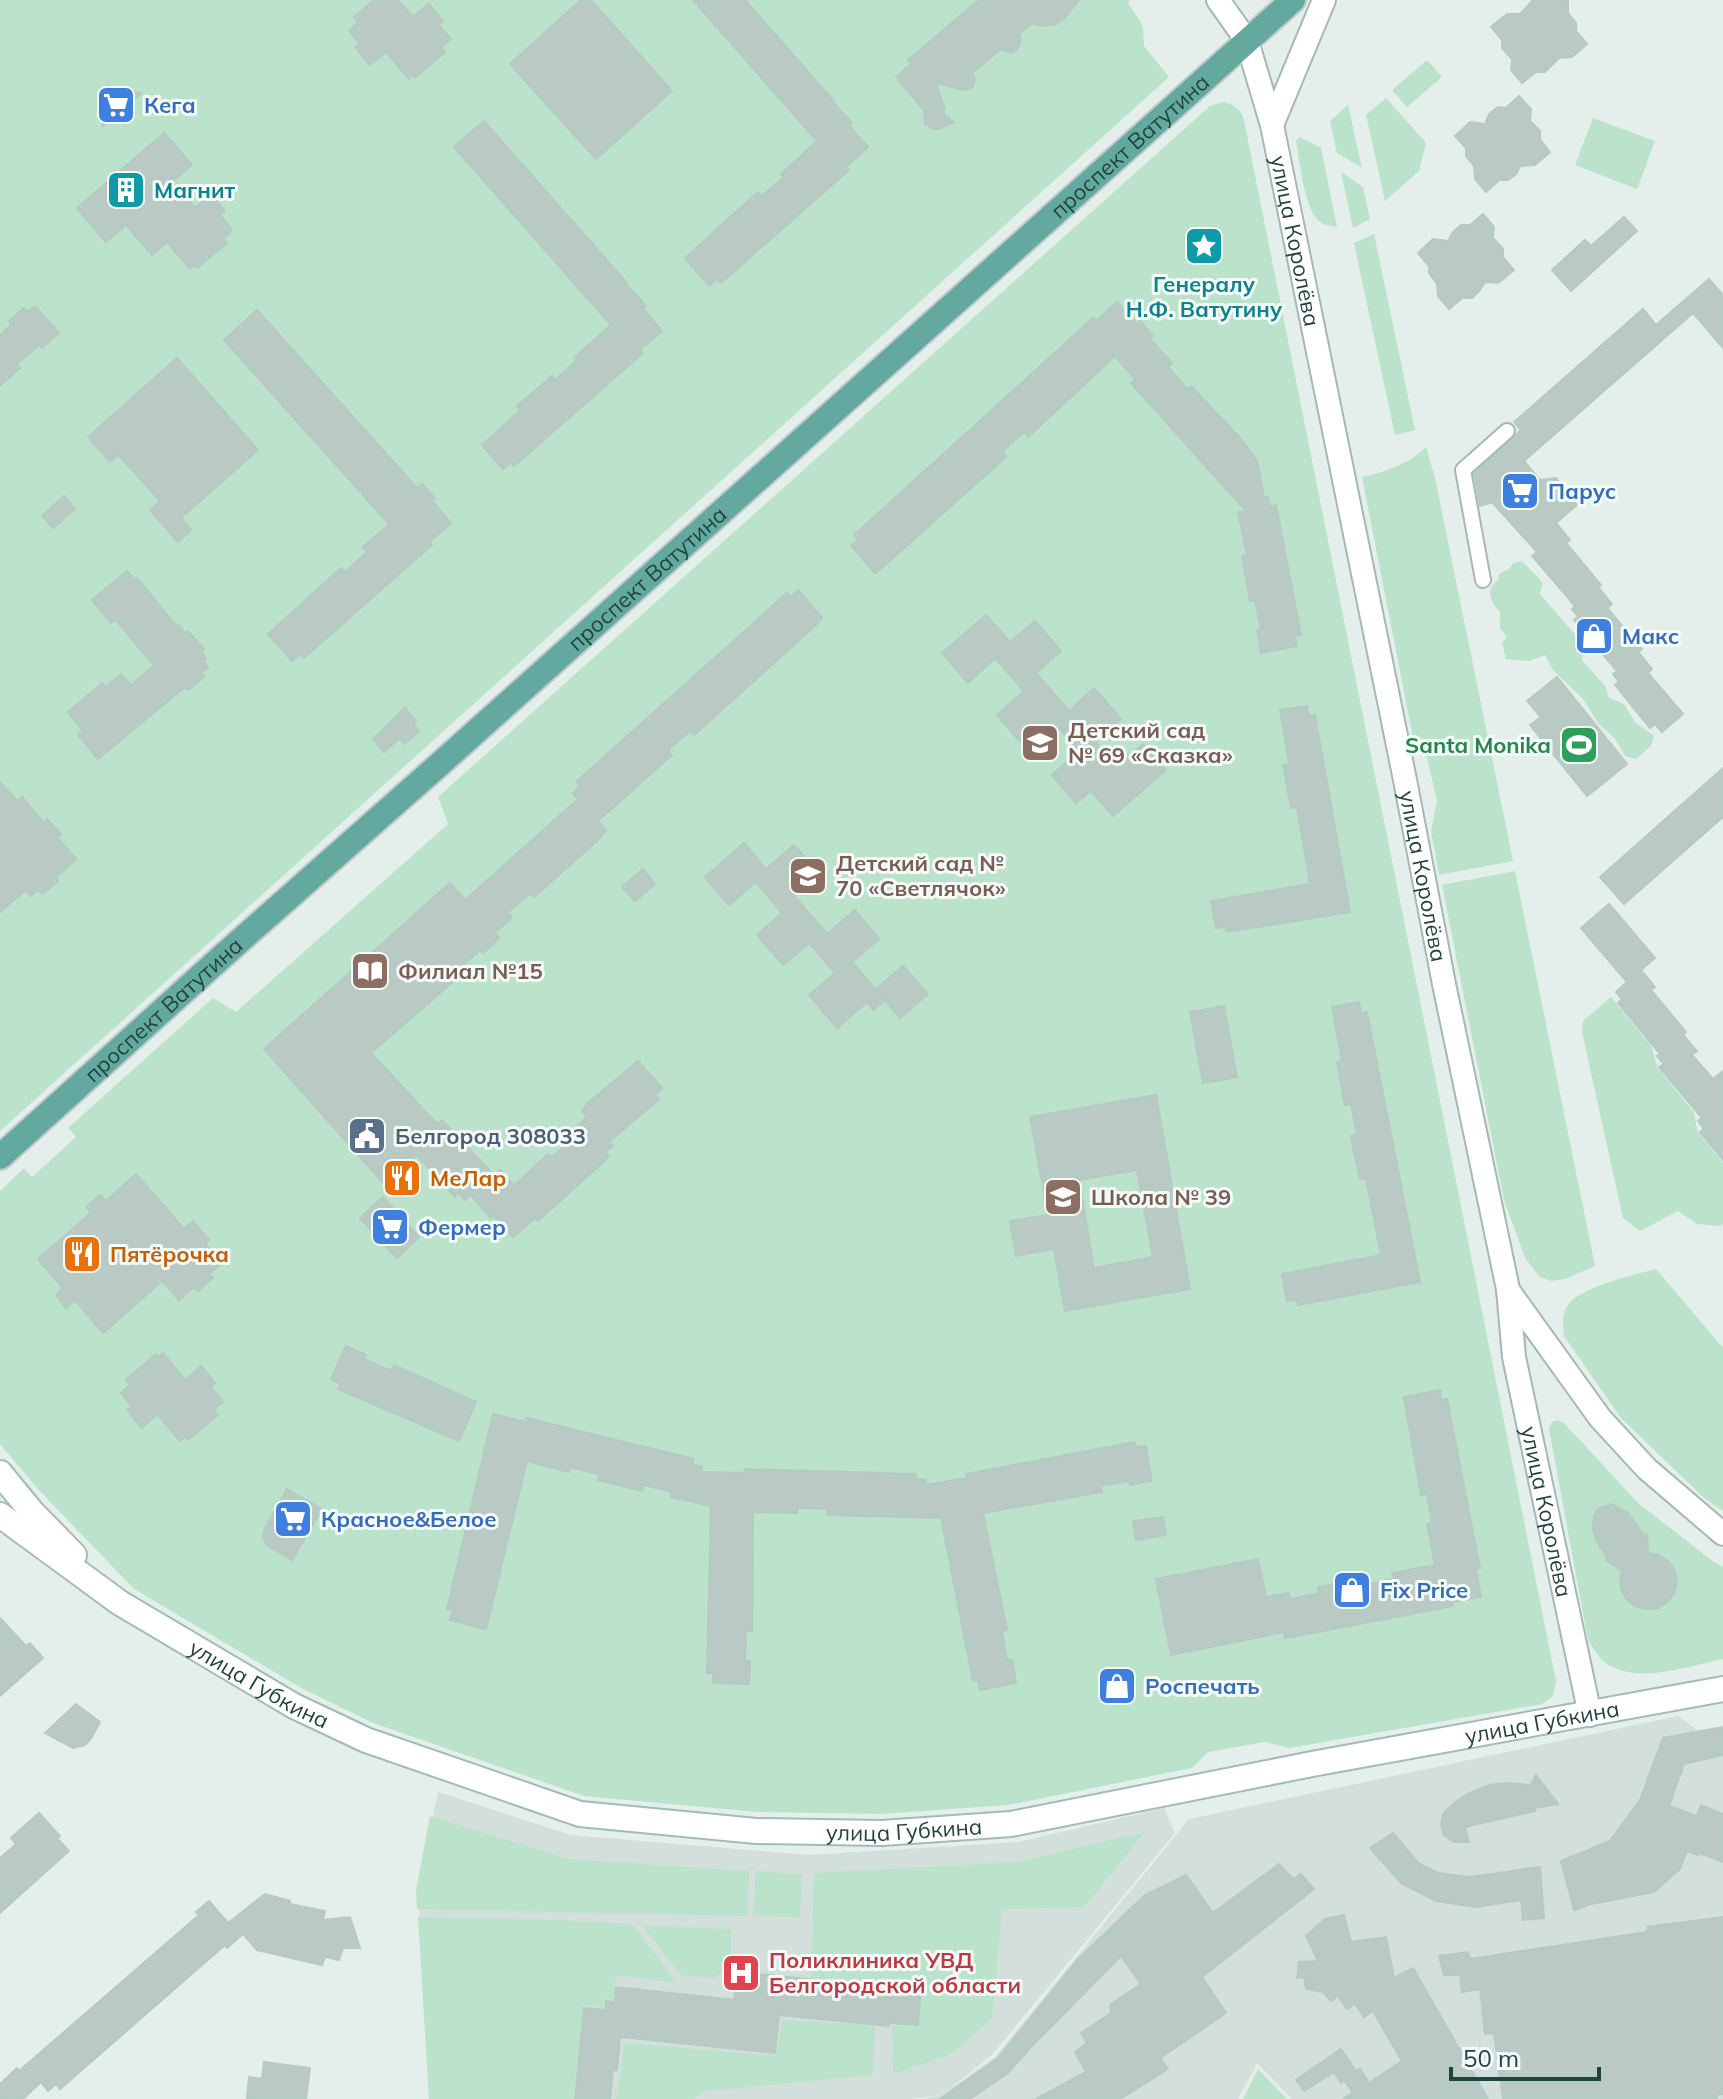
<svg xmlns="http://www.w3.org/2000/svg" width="1723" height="2099" viewBox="0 0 1723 2099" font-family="Mulish,sans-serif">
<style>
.built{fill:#d2dfdb}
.green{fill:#bbe2ca}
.building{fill:#b9cac5;stroke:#b5cac4;stroke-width:2;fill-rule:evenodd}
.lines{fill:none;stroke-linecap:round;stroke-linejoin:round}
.pedestrian-casing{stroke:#a6b8b4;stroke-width:18}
.tertiary-casing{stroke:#a6b8b4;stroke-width:26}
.secondary-casing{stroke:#a1bcb6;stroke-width:28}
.primary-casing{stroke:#c1cac9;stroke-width:28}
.pedestrian{stroke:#fff;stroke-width:14}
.tertiary{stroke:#fff;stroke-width:22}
.secondary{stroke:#fff;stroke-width:24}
.primary{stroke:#64a9a0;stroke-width:24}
.labels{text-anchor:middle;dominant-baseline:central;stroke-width:6;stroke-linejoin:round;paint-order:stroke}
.shop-label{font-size:22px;font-weight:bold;fill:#366cbe;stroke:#f5fbf9;text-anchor:start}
.street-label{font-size:22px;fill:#21433e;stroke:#f5fbf9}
.culture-label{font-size:22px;font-weight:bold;fill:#0d838f;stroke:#f5fbf9;text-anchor:start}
.education-label{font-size:22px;font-weight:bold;fill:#785e54;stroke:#f5fbf9;text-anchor:start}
.leisure-label{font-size:22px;font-weight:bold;fill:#27864d;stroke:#f5fbf9;text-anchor:end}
.service-label{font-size:22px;font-weight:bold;fill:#4e5e75;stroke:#f5fbf9;text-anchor:start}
.food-label{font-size:22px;font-weight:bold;fill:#c56008;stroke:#f5fbf9;text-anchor:start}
.health-label{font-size:22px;font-weight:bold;fill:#be3a42;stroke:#f5fbf9;text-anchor:start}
</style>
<rect width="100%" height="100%" fill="#e4efeb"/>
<path class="built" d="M 1678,1716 L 1723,1749 L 1723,2099 L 1292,2099 L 1257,2063 L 1238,2099 L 921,2099 L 940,2095 L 912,2099 L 430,2099 L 418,1891 L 438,1792 L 571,1835 L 810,1855 L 1018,1842 L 1164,1808 L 1175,1833 L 992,2055 L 944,2093 L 995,2057 L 1189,1819 Z"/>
<g class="green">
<path d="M 0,0 L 1131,0 L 1128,3 L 1140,21 L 1143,29 L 1144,46 L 1169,77 L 0,1131 Z"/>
<path d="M 1427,60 L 1442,77 L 1407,107 L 1392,90 Z"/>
<path d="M 1386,98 L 1426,143 L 1419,171 L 1385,201 L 1366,115 Z"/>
<path d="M 1224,102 C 1235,105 1241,109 1244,120 L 1556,1681 L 1553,1696 L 1542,1704 L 1289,1748 L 1265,1742 L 1208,1752 L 1192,1768 L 1008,1805 L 881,1814 L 757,1812 L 584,1796 L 373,1723 L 303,1689 L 134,1589 L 38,1489 L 0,1444 L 0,1191 L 24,1168 L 32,1177 L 76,1137 L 68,1128 L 213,998 L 236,1012 L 448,824 L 438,797 L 1210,106 Z"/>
<path d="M 1348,105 L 1362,168 L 1337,153 L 1330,121 Z"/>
<path d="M 1593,118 L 1655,141 L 1637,189 L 1575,165 Z"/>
<path d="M 1300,137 L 1321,148 L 1337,227 C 1330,226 1324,225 1319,221 C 1304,209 1300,161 1296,141 Z"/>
<path d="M 1341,172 L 1363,187 L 1370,219 L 1353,228 Z"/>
<path d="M 1374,234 L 1415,430 L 1395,435 L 1354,243 Z"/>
<path d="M 1426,447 L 1435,478 L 1513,861 L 1439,875 L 1431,831 L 1437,801 L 1427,758 L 1414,743 L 1362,477 C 1383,473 1411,463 1426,447 Z"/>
<path d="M 1522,561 L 1543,583 L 1540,594 L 1584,645 L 1582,660 L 1605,686 L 1609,698 L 1624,704 L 1635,722 L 1654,736 L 1651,746 L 1636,759 L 1625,756 L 1615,739 L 1598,723 L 1584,700 L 1553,670 L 1545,655 L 1529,661 L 1506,659 L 1502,643 L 1507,637 L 1500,628 L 1500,612 C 1491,602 1484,590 1498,580 L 1499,574 L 1510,568 L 1513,563 Z"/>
<path d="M 1515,871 L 1595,1266 L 1565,1279 L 1551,1281 L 1540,1277 L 1525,1258 L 1504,1200 L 1442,885 Z"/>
<path d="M 1611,997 L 1652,1047 L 1657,1067 L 1694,1112 L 1697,1130 L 1723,1163 L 1723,1224 L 1720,1226 L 1697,1224 L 1678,1211 L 1640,1231 L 1623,1218 L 1582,1032 L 1583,1021 Z"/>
<path d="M 1656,1269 L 1723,1348 L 1723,1511 L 1703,1497 L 1621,1418 L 1564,1336 C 1563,1325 1561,1315 1568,1305 C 1580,1287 1634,1275 1656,1269 Z"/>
<path d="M 1557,1420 L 1564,1423 L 1638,1503 L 1714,1562 L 1723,1567 L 1723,1659 C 1688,1666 1633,1687 1602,1660 C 1597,1655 1592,1646 1588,1640 L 1549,1429 L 1552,1422 Z"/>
<path d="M 430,1816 L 568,1859 L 749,1871 L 747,1916 L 417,1909 L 416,1890 Z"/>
<path d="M 1145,1832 L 1084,1907 L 1002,1909 L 992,2018 L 961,2047 L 944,2057 L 893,2074 L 892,2026 L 920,2026 L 922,1985 L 811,1978 L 814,1873 L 1018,1862 Z"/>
<path d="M 756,1871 L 802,1874 L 800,1917 L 753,1916 Z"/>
<path d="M 418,1917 L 560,1920 L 632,1924 L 677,1983 L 616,1975 L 613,2000 L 605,1998 L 603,2008 L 584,2005 L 573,2099 L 429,2099 Z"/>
<path d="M 643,1926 L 731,1929 L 731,1963 L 715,1978 L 681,1975 Z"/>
<path d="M 782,2020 L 875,2025 L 873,2075 L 705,2091 L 694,2099 L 616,2099 L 625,2043 L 776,2056 Z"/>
<path d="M 1258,2069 L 1287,2099 L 1243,2099 Z"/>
</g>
<g class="building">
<path d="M 374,0 L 398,0 L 413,17 L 429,4 L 443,21 L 438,25 L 451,39 L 441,47 L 445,52 L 415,78 L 413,75 L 409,79 L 386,52 L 370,65 L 355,47 L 360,44 L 349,31 L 358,22 L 354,17 Z"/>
<path d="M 581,0 L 591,0 L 672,91 L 596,159 L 510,64 Z"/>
<path d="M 693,0 L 745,0 L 833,100 L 832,101 L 852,123 L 849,126 L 868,147 L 846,167 L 849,170 L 721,283 L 717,279 L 709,286 L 685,258 L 758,192 L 762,196 L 784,177 L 781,174 L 817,141 Z"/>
<path d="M 979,0 L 1079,0 L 1064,19 L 1054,25 L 1043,26 L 1032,23 L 1020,33 L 1020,44 L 1017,50 L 1011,53 L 1001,49 L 973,72 L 975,80 L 973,87 L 964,90 L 936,83 L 944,107 L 944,115 L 954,122 L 939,129 L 933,129 L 925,124 L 924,110 L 896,77 L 911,64 L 908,60 Z"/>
<path d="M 1533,0 L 1568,0 L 1568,13 L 1576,23 L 1576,31 L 1587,44 L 1572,57 L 1559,58 L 1545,72 L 1536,72 L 1522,83 L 1511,70 L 1512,59 L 1502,48 L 1502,40 L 1491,27 L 1507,14 L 1520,14 Z"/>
<path d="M 108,86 L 141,93 L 102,127 Z"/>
<path d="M 1519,96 L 1531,109 L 1530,121 L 1540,131 L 1540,139 L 1550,152 L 1535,165 L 1520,166 L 1516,174 L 1508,180 L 1499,180 L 1486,192 L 1475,179 L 1474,166 L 1466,156 L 1466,148 L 1455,136 L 1470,122 L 1485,124 L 1489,114 L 1498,107 L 1506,108 Z"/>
<path d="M 484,121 L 627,283 L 626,284 L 646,306 L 643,309 L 662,331 L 640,350 L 643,353 L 514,466 L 511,462 L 503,469 L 482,445 L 521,410 L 517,406 L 552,376 L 555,380 L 577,360 L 575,357 L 611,325 L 454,147 Z"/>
<path d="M 164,133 L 192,165 L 172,182 L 195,208 L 211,194 L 225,211 L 220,215 L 232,230 L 223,238 L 227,243 L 197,268 L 194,265 L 190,269 L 167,242 L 152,255 L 126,225 L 106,242 L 77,208 Z"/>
<path d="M 1483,214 L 1494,227 L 1493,238 L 1503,249 L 1503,257 L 1514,270 L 1498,283 L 1485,282 L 1479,291 L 1472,298 L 1462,298 L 1449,309 L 1438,296 L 1437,284 L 1429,273 L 1429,266 L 1418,253 L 1433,239 L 1448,241 L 1453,232 L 1461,225 L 1470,225 Z"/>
<path d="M 1624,217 L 1637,231 L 1571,291 L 1552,270 L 1585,240 L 1591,246 Z"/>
<path d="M 1709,279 L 1723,295 L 1723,348 L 1693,313 L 1524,461 L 1540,480 L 1556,478 L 1577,505 L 1556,523 L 1570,540 L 1566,543 L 1601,585 L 1598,587 L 1612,604 L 1607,608 L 1642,649 L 1638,652 L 1652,669 L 1648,673 L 1683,714 L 1662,732 L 1655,724 L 1650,728 L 1615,685 L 1619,682 L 1613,674 L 1617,671 L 1574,620 L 1578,617 L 1572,609 L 1575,606 L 1532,556 L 1537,552 L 1492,502 L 1480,506 L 1474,474 L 1521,430 L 1514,422 L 1643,309 L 1656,325 Z"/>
<path d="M 1117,302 L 1137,324 L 1140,321 L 1153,336 L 1150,339 L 1172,363 L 1168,367 L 1187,389 L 1191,386 L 1242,440 L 1257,461 L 1264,497 L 1268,497 L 1270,507 L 1276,505 L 1301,635 L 1295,636 L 1297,646 L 1261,653 L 1257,630 L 1261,629 L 1255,600 L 1250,601 L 1242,556 L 1247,555 L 1238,512 L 1246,511 L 1131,383 L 1135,379 L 1115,356 L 1028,437 L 1024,432 L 1002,452 L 1006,457 L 883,567 L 875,573 L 851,546 L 858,540 L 854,535 L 1093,318 L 1096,321 Z"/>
<path d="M 35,306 L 59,333 L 42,348 L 39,345 L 17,364 L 20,368 L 0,386 L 0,335 L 11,325 L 9,321 L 24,308 L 27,312 Z"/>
<path d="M 257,310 L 417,488 L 422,484 L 435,498 L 432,501 L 451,523 L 429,542 L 432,545 L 304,658 L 300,654 L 292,661 L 268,634 L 341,568 L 345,572 L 367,552 L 363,547 L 389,524 L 224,340 Z"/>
<path d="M 177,358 L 258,450 L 181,518 L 191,530 L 178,542 L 150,510 L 160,501 L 118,454 L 110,462 L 88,437 Z"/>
<path d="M 64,496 L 75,509 L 53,528 L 42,516 Z"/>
<path d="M 127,571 L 134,579 L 137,578 L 177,627 L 179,625 L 185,633 L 188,631 L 204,649 L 201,651 L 206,659 L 203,661 L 208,668 L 201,673 L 204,677 L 188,690 L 185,687 L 98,759 L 78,735 L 83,731 L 68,712 L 102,683 L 106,687 L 121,674 L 131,685 L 154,666 L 116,620 L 111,623 L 92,600 Z"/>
<path d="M 798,590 L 822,618 L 816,625 L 694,735 L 690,731 L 668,750 L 672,755 L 598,821 L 606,830 L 600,838 L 534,897 L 530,893 L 508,912 L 512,917 L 495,933 L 499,938 L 483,953 L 480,950 L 458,970 L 462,974 L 371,1053 L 437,1124 L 442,1120 L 494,1175 L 500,1170 L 514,1186 L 548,1154 L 552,1157 L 574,1138 L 570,1133 L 587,1117 L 582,1111 L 588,1103 L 638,1061 L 662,1088 L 655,1094 L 659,1099 L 609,1142 L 613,1146 L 605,1152 L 609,1157 L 538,1221 L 535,1218 L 513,1237 L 494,1215 L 491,1218 L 471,1195 L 465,1200 L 459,1193 L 455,1197 L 417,1155 L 384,1184 L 264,1049 L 450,883 L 465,900 L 578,799 L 573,793 L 580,786 L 576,782 L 787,593 L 791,597 Z"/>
<path d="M 986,615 L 1010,642 L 1035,621 L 1061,651 L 1036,673 L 1069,711 L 1094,688 L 1121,719 L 1095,742 L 1117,767 L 1143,744 L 1166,770 L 1113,816 L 1091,791 L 1076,803 L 1052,775 L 1079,751 L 1053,721 L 1024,746 L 997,715 L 1024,691 L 995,658 L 968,683 L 942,653 Z"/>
<path d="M 1557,677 L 1627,764 L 1587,796 L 1530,725 L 1541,717 L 1527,701 Z"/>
<path d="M 1307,706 L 1309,716 L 1315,715 L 1350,912 L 1227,932 L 1225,927 L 1216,928 L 1211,901 L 1310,884 L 1297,807 L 1291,808 L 1283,765 L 1289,764 L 1280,710 Z"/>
<path d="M 405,708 L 416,721 L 413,724 L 419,731 L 404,744 L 400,738 L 384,752 L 373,739 Z"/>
<path d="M 1723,768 L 1723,817 L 1624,904 L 1600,877 Z"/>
<path d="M 0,782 L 17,801 L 22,797 L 44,823 L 47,819 L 61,834 L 57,837 L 76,859 L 55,878 L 58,881 L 43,894 L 38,890 L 31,896 L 26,890 L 0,912 Z"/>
<path d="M 744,843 L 766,869 L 794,845 L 819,873 L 794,896 L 827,934 L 855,910 L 879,939 L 852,962 L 885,1000 L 873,1010 L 867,1002 L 837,1028 L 809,995 L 835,973 L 809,943 L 783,965 L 757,935 L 782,913 L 756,882 L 729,905 L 705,877 Z"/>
<path d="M 643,869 L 655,884 L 635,901 L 622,887 Z"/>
<path d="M 1609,904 L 1655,958 L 1641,970 L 1655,987 L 1651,990 L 1686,1032 L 1683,1035 L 1697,1051 L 1692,1055 L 1713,1079 L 1723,1071 L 1723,1160 L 1700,1132 L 1704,1129 L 1698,1121 L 1702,1118 L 1659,1067 L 1664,1064 L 1657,1056 L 1660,1054 L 1618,1003 L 1622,999 L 1616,992 L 1627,982 L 1581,928 Z"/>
<path d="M 903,966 L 928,994 L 900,1018 L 876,989 Z"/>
<path d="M 1359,1002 L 1361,1013 L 1367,1012 L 1420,1282 L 1298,1305 L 1297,1300 L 1287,1301 L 1282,1274 L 1381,1255 L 1366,1178 L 1360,1179 L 1354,1152 L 1351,1136 L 1357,1135 L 1351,1104 L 1345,1105 L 1343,1096 L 1337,1062 L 1342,1061 L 1332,1007 Z"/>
<path d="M 1224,1006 L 1237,1077 L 1203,1083 L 1190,1012 Z"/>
<path d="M 1156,1095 L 1190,1289 L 1065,1311 L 1054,1249 L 1016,1256 L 1010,1221 L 1048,1215 L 1030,1117 ZM 1137,1170 L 1153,1257 L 1094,1268 L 1079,1180 Z"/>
<path d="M 136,1174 L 184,1229 L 193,1221 L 209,1240 L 205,1244 L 222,1263 L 209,1274 L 213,1278 L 198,1291 L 194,1287 L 179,1300 L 162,1281 L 103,1333 L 75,1300 L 66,1308 L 56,1295 L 63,1288 L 38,1259 L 91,1213 L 86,1207 L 100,1195 L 106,1201 Z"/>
<path d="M 383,1197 L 419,1237 L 397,1258 L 360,1218 Z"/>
<path d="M 346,1346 L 366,1355 L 364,1359 L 391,1371 L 394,1365 L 476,1402 L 459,1441 L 338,1389 L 340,1384 L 331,1379 Z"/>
<path d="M 163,1353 L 185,1380 L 201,1366 L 215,1383 L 211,1387 L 223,1402 L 213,1410 L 218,1415 L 188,1440 L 185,1437 L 180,1441 L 157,1414 L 142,1428 L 127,1410 L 132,1406 L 121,1393 L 130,1385 L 126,1380 L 156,1354 L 158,1357 Z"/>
<path d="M 1440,1390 L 1441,1400 L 1447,1399 L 1480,1568 L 1476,1569 L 1481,1597 L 1452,1602 L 1453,1606 L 1323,1631 L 1285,1638 L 1284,1632 L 1171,1655 L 1156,1579 L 1258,1559 L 1266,1597 L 1289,1593 L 1290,1599 L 1319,1593 L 1318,1587 L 1363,1579 L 1365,1585 L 1394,1579 L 1392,1573 L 1435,1565 L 1427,1524 L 1432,1523 L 1427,1494 L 1421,1495 L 1404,1397 Z"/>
<path d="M 493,1414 L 526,1422 L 527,1418 L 694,1459 L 692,1464 L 702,1467 L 700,1472 L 745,1473 L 745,1469 L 916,1474 L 916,1479 L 926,1480 L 926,1485 L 967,1478 L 966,1474 L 1135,1442 L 1136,1447 L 1146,1446 L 1152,1481 L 1130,1485 L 1130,1481 L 1100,1486 L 1102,1492 L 983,1513 L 1007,1630 L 1002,1631 L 1007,1660 L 1012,1660 L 1016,1683 L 980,1690 L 978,1680 L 973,1681 L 941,1518 L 827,1515 L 827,1509 L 798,1508 L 797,1513 L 753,1512 L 752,1631 L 746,1631 L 745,1660 L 750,1661 L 749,1684 L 713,1683 L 713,1673 L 707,1673 L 711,1506 L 671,1497 L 672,1492 L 644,1485 L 642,1491 L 598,1480 L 599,1474 L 570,1467 L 569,1472 L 527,1461 L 486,1629 L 450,1620 L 453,1610 L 447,1609 Z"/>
<path d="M 287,1489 L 322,1509 L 292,1560 L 267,1545 L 263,1537 L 265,1528 Z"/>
<path d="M 1611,1504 L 1628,1513 L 1642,1533 L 1647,1534 L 1648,1553 L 1659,1555 L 1668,1561 L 1675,1571 L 1677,1582 L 1674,1594 L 1666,1603 L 1658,1608 L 1647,1609 L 1637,1607 L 1628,1601 L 1622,1592 L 1620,1581 L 1622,1571 L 1606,1560 L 1607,1557 L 1597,1542 L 1593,1529 L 1594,1515 L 1598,1509 Z"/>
<path d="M 1163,1517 L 1166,1535 L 1136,1540 L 1133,1521 Z"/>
<path d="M 0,1618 L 26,1646 L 30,1643 L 43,1658 L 0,1696 Z"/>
<path d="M 76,1704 L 100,1722 L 90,1740 L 85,1745 L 73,1748 L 45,1733 Z"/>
<path d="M 1723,1727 L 1723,1755 L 1684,1764 L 1669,1806 L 1697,1816 L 1701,1805 L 1723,1814 L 1723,1862 L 1699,1853 L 1698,1855 L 1687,1851 L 1680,1869 L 1654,1892 L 1591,1904 L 1574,1910 L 1561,1861 L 1610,1841 L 1640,1800 L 1663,1738 Z"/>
<path d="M 1536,1775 L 1558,1804 L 1535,1808 L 1535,1811 L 1465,1827 L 1469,1842 L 1454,1842 L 1444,1835 L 1441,1826 L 1443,1814 L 1454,1803 L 1468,1794 L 1489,1785 L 1507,1783 L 1531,1785 Z"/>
<path d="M 39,1813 L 60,1836 L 57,1838 L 69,1851 L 0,1913 L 0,1858 L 16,1844 L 11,1838 Z"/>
<path d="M 1393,1833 L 1418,1863 L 1438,1873 L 1470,1877 L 1540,1867 L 1544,1918 L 1523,1920 L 1521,1900 L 1476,1907 L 1436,1901 L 1401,1883 L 1370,1848 Z"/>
<path d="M 1279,1864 L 1293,1879 L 1301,1874 L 1314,1889 L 1202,1977 L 1226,2013 L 1160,2058 L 1168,2069 L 1120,2099 L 1036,2099 L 1086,2072 L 1075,2052 L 1087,2043 L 1081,2033 L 1111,2013 L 1110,2005 L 1141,1984 L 1121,1956 L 1031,2047 L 1008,2073 L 970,2099 L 940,2099 L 998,2058 L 1078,1959 L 1145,1895 L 1186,1875 L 1213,1913 Z"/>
<path d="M 265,1894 L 290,1901 L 290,1904 L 325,1911 L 323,1920 L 350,1917 L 360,1948 L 343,1948 L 339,1960 L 325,1957 L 322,1965 L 257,1950 L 243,1934 L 227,1948 L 225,1945 L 60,2089 L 56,2084 L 48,2091 L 41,2082 L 23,2099 L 0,2099 L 0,2084 L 17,2068 L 19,2071 L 199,1915 L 196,1912 L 209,1901 L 228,1923 Z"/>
<path d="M 1344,1915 L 1351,1942 L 1386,1937 L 1394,1978 L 1413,1968 L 1488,2099 L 1343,2099 L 1353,2093 L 1344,2080 L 1341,2083 L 1334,2072 L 1304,2091 L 1296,2080 L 1341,2049 L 1356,2071 L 1360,2069 L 1369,2083 L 1402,2061 L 1373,2011 L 1364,2017 L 1355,2004 L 1347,2009 L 1338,1996 L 1331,2001 L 1323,1992 L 1306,1989 L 1304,1977 L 1297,1978 L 1299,1962 L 1318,1961 L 1306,1936 L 1325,1919 Z"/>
<path d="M 1723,1917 L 1723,2094 L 1716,2095 L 1717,2099 L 1503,2099 L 1494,2033 L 1485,2034 L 1480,1989 L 1462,1992 L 1460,1975 L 1444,1975 L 1439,1956 L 1468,1952 L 1470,1959 L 1647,1932 L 1648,1927 Z"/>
<path d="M 737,1972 L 921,1990 L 918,2025 L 889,2023 L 889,2026 L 779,2015 L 775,2053 L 620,2037 L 617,2070 L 613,2070 L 610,2099 L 575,2099 L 584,2008 L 605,2010 L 606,2001 L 615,2002 L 616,1987 L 734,2000 Z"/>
<path d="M 264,2062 L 310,2068 L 306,2099 L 247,2099 L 249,2077 L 262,2079 Z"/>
</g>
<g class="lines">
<defs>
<path id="pedestrian" d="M 1483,580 L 1463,470 L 1507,431"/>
<g id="tertiary">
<path id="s1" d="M 1218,0 L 1247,41 L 1272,125 L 1405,780 L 1444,984 L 1508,1289 L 1514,1357 L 1590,1715"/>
<path d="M 1272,125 L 1324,0"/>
<path d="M 1508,1290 L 1600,1418 L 1647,1469 L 1723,1534"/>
</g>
<g id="secondary">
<path d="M 0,1473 L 32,1512 L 74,1555"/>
<path id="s2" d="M 0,1515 L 120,1603 L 294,1706 L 366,1740 L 580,1814 L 756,1831 L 882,1833 L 1011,1824 L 1312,1764 L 1723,1689"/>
</g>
<g id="primary">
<path id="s3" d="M 0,1157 L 225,954 L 441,763 L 1293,0"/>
</g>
</defs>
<use href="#pedestrian" class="pedestrian-casing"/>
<use href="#tertiary" class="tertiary-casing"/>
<use href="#secondary" class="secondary-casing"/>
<use href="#primary" class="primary-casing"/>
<use href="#pedestrian" class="pedestrian"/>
<use href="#tertiary" class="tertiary"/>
<use href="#secondary" class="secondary"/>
<use href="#primary" class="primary"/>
</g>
<defs>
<symbol id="supermarket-square" viewBox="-11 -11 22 22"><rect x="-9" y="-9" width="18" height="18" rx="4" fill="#3f7fe0" stroke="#f5fbf9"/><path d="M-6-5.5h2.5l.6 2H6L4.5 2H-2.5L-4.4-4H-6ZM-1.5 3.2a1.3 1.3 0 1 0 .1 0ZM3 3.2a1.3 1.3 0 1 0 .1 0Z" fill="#fff"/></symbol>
<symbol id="building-square" viewBox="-11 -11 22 22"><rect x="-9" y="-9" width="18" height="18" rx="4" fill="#0f9aa8" stroke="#f5fbf9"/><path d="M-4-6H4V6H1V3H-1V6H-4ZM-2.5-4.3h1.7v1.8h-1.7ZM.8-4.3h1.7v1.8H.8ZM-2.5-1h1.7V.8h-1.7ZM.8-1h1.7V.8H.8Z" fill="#fff"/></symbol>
<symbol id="sight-square" viewBox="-11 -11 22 22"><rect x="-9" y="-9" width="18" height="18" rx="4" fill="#0f9aa8" stroke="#f5fbf9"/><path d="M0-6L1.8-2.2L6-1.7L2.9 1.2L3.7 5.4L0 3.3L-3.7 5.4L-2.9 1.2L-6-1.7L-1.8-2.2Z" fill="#fff"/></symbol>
<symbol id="shop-square" viewBox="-11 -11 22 22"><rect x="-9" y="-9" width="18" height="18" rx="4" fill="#3f7fe0" stroke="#f5fbf9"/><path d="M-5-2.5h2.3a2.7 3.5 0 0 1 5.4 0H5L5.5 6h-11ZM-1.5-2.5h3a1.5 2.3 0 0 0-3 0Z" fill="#fff"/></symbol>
<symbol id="school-square" viewBox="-11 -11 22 22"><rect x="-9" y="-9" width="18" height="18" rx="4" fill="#8d6e63" stroke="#f5fbf9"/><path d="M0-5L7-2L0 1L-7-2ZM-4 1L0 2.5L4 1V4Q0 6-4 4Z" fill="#fff"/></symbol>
<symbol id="stadium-square" viewBox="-11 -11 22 22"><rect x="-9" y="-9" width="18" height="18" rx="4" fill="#2e9e5b" stroke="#f5fbf9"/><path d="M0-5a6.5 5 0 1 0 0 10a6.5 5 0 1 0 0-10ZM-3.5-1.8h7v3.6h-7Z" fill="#fff"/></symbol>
<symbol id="library-square" viewBox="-11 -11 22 22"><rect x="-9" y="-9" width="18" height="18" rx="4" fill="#8d6e63" stroke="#f5fbf9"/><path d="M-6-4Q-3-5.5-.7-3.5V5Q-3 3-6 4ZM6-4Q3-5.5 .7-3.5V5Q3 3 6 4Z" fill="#fff"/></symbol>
<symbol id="civic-square" viewBox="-11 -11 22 22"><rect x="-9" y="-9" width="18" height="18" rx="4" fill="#5c6f8a" stroke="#f5fbf9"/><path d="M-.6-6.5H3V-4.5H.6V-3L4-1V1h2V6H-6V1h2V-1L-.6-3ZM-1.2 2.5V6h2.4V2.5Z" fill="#fff"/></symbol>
<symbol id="restaurant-square" viewBox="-11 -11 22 22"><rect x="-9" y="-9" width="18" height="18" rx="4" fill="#e8710a" stroke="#f5fbf9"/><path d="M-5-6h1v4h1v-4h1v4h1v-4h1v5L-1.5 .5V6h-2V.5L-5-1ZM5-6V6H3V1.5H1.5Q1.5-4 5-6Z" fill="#fff"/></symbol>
<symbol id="hospital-square" viewBox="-11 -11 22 22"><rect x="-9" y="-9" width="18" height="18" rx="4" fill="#e0444e" stroke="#f5fbf9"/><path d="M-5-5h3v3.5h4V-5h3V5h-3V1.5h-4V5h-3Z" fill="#fff"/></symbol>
</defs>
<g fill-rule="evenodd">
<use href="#supermarket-square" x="94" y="83" width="44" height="44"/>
<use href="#building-square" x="104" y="168" width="44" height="44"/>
<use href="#sight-square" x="1182" y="224" width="44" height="44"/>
<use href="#supermarket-square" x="1498" y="469" width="44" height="44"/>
<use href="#shop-square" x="1572" y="614" width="44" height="44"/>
<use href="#school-square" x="1018" y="721" width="44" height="44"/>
<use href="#stadium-square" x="1557" y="723" width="44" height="44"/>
<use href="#school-square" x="786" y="854" width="44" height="44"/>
<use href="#library-square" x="348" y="949" width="44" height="44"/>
<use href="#civic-square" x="345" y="1114" width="44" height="44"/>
<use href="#restaurant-square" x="380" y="1156" width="44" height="44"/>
<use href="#school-square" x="1041" y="1175" width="44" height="44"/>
<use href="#supermarket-square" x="368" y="1205" width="44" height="44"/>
<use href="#restaurant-square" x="60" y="1232" width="44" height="44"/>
<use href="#supermarket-square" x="271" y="1497" width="44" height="44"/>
<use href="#shop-square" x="1330" y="1568" width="44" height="44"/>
<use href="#shop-square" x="1095" y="1664" width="44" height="44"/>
<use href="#hospital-square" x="719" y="1951" width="44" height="44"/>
</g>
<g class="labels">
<g class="shop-label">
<text x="144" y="105">Кега</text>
<text x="1548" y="491">Парус</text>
<text x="1622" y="636">Макс</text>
<text x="418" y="1227">Фермер</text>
<text x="321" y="1519">Красное&amp;Белое</text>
<text x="1380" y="1590">Fix Price</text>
<text x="1145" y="1686">Роспечать</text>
</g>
<g class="street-label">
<text stroke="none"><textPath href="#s3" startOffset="1516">проспект Ватутина</textPath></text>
<text stroke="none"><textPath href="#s1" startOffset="256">улица Королёва</textPath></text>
<text stroke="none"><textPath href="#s3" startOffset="868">проспект Ватутина</textPath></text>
<text stroke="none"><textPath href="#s1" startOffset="904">улица Королёва</textPath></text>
<text stroke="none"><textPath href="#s3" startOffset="220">проспект Ватутина</textPath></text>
<text stroke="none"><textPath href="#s1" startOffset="1552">улица Королёва</textPath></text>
<text stroke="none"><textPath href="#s2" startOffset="310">улица Губкина</textPath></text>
<text stroke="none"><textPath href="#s2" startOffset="1630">улица Губкина</textPath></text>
<text stroke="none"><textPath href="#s2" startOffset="982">улица Губкина</textPath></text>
</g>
<g class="culture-label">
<text x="154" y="190">Магнит</text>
<text x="1204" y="284" text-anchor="middle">Генералу<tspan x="1204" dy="25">Н.Ф. Ватутину</tspan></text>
</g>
<g class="education-label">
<text x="1068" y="730">Детский сад<tspan x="1068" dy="25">№ 69 «Сказка»</tspan></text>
<text x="836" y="863">Детский сад №<tspan x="836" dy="25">70 «Светлячок»</tspan></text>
<text x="398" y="971">Филиал №15</text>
<text x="1091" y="1197">Школа № 39</text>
</g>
<g class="leisure-label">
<text x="1551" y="745">Santa Monika</text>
</g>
<g class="service-label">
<text x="395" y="1136">Белгород 308033</text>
</g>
<g class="food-label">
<text x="430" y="1178">МеЛар</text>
<text x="110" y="1254">Пятёрочка</text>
</g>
<g class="health-label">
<text x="769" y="1960">Поликлиника УВД<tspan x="769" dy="25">Белгородской области</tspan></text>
</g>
</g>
<path d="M1451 2067v12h148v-12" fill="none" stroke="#21433e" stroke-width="4"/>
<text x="1463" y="2067" font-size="24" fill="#21433e" stroke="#f5fbf9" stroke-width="6" paint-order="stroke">50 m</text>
</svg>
